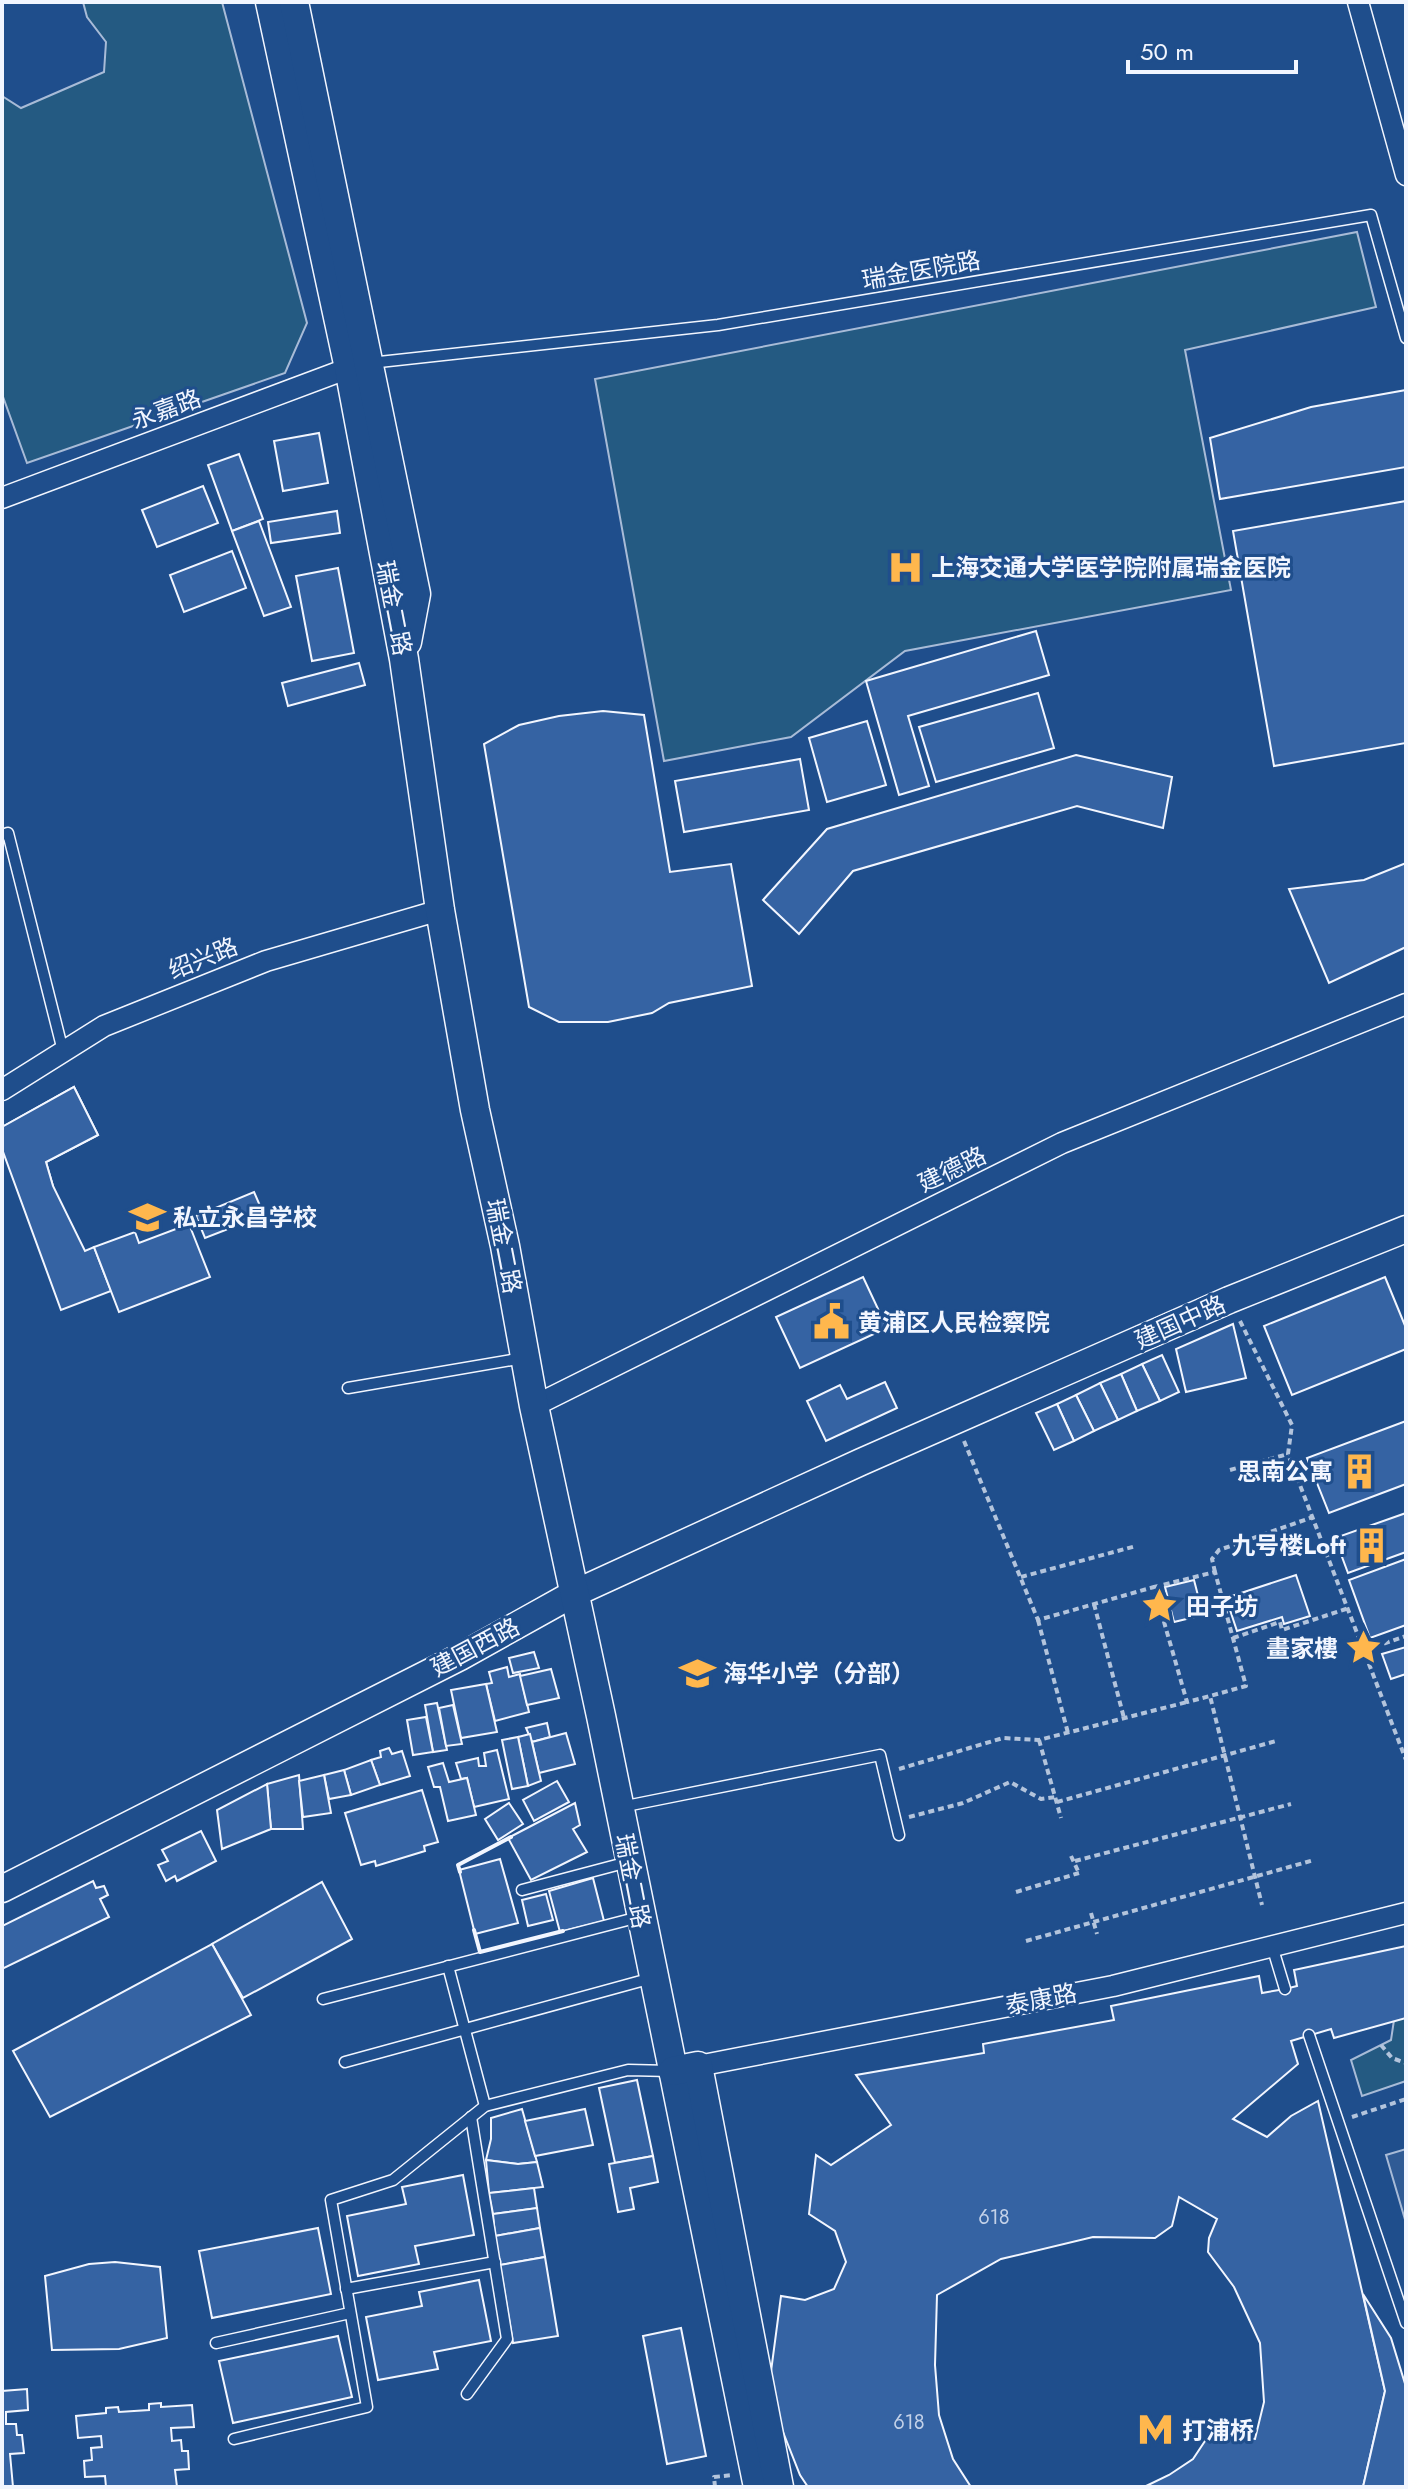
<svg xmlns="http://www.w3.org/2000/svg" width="1408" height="2489" viewBox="0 0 1408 2489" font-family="Jost,'Noto Sans SC',sans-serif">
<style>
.green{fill:#245a82;stroke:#a8bbd7;stroke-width:2}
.parking{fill:#305b95;stroke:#a8bbd7;stroke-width:2}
.building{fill:#3563a3;stroke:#f2f6ff;stroke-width:2}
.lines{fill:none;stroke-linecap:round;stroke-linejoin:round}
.service-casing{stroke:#f2f6ff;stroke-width:13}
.minor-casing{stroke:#f2f6ff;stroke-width:23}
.tertiary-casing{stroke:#f2f6ff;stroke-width:29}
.secondary-casing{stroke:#f2f6ff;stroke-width:31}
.path{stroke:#b3c4dc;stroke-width:4;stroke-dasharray:6 4;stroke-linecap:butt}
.service{stroke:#1f4e8c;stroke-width:10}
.minor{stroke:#1f4e8c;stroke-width:20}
.tertiary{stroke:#1f4e8c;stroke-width:26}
.secondary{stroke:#1f4e8c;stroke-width:28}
.wall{stroke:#f2f6ff;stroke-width:4}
.labels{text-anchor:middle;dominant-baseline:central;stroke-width:6;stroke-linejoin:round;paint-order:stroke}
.number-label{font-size:20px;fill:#c3d1e8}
.street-label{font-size:24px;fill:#f2f6ff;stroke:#1f4e8c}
.poi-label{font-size:24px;font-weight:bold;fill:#f2f6ff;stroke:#1f4e8c;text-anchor:start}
</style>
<rect width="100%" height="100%" fill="#1f4e8c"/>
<g class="green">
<path d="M 83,2 L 222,2 L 307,323 L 285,373 L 27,463 L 2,394 L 2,96 L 21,108 L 104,72 L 106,42 L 87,17 Z"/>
<path d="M 1357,232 L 1376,307 L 1185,350 L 1231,590 L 905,651 L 791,737 L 664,761 L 595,379 Z"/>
<path d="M 1406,2017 L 1406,2081 L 1362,2096 L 1351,2060 L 1391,2040 L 1394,2020 Z"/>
</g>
<path class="parking" d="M 1406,2149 L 1406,2223 L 1386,2155 Z"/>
<g class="building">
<path d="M 1406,390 L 1406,467 L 1220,499 L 1210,438 L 1311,407 Z"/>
<path d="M 319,433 L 328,483 L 283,491 L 274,441 Z"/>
<path d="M 239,454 L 263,519 L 232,531 L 208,465 Z"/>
<path d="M 203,486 L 218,523 L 157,547 L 142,510 Z"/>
<path d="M 1406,501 L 1406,743 L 1274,766 L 1233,531 Z"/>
<path d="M 337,511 L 340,533 L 271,543 L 268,522 Z"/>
<path d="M 259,521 L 291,607 L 264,616 L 232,531 Z"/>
<path d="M 232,551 L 246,588 L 184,612 L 170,575 Z"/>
<path d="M 338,568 L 354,653 L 312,661 L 296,576 Z"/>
<path d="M 1036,631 L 1049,675 L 908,716 L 929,786 L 899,795 L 866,681 Z"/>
<path d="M 359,663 L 365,685 L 288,706 L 282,683 Z"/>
<path d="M 1038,693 L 1054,748 L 936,782 L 919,727 Z"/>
<path d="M 603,711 L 644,715 L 670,872 L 731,864 L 752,986 L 669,1003 L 652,1013 L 608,1022 L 559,1022 L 529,1007 L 484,744 L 519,725 L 559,716 Z"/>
<path d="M 867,721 L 886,785 L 827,802 L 809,738 Z"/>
<path d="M 1076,755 L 1172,777 L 1163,828 L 1077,806 L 853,871 L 799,934 L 763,900 L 827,829 Z"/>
<path d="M 800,759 L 809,810 L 684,832 L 675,781 Z"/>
<path d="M 1406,863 L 1406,947 L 1329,983 L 1289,889 L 1364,880 Z"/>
<path d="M 74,1087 L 98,1135 L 46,1162 L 53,1186 L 31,1199 L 2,1143 L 2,1127 Z"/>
<path d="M 74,1087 L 98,1135 L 46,1162 L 53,1186 L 85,1251 L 94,1247 L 111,1291 L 61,1310 L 2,1149 L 2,1127 Z"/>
<path d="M 254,1192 L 264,1215 L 205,1238 L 196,1216 Z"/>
<path d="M 189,1224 L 210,1277 L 119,1312 L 94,1247 L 135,1232 L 139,1243 Z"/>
<path d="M 863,1277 L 887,1328 L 800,1368 L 776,1317 Z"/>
<path d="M 1385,1277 L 1406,1328 L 1406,1349 L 1292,1395 L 1264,1326 Z"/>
<path d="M 1233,1324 L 1246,1378 L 1186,1392 L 1176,1349 Z"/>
<path d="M 1162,1355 L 1179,1392 L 1160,1401 L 1142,1364 Z"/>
<path d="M 1142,1364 L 1160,1401 L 1137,1411 L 1121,1374 Z"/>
<path d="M 1121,1374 L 1137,1411 L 1118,1420 L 1100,1383 Z"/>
<path d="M 885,1382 L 897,1408 L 826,1441 L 807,1401 L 840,1385 L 847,1399 Z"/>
<path d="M 1100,1383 L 1118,1420 L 1094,1431 L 1076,1395 Z"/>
<path d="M 1076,1395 L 1094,1431 L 1074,1441 L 1057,1404 Z"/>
<path d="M 1057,1404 L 1074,1441 L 1054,1450 L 1036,1413 Z"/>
<path d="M 1406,1421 L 1406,1484 L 1329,1513 L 1307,1458 Z"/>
<path d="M 1406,1513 L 1406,1552 L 1348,1573 L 1335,1538 Z"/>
<path d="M 1406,1559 L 1406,1625 L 1370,1638 L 1349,1580 Z"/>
<path d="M 1296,1575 L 1310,1616 L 1284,1624 L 1282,1617 L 1237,1631 L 1226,1598 Z"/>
<path d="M 1194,1580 L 1203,1615 L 1174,1622 L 1165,1587 Z"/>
<path d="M 1406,1647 L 1406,1674 L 1391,1679 L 1382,1654 Z"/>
<path d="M 534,1652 L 539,1668 L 513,1673 L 509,1658 Z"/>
<path d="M 507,1667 L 509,1677 L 520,1674 L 529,1712 L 495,1721 L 486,1684 L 492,1683 L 489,1672 Z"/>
<path d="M 551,1669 L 559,1698 L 527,1705 L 520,1676 Z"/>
<path d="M 486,1684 L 497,1732 L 461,1738 L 451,1690 Z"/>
<path d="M 437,1703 L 447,1750 L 433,1752 L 425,1705 Z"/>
<path d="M 453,1705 L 462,1744 L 446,1746 L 439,1708 Z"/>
<path d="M 426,1717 L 433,1752 L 413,1755 L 407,1720 Z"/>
<path d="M 547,1723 L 550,1737 L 532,1742 L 526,1728 Z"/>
<path d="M 566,1733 L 575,1764 L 539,1773 L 532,1742 Z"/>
<path d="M 530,1734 L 541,1781 L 528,1786 L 518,1737 Z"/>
<path d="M 518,1737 L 528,1786 L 512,1789 L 502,1740 Z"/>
<path d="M 389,1748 L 392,1754 L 402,1751 L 410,1776 L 380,1785 L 371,1760 L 381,1757 L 380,1751 Z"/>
<path d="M 497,1750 L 509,1799 L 474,1807 L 467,1778 L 461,1779 L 456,1763 L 478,1758 L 479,1766 L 486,1766 L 484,1753 Z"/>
<path d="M 371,1760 L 380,1785 L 351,1795 L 344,1770 Z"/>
<path d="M 443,1763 L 449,1782 L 467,1778 L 476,1815 L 448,1821 L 440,1787 L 434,1787 L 428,1767 Z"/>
<path d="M 344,1770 L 351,1795 L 329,1799 L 324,1775 Z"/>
<path d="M 299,1775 L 303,1829 L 271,1829 L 267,1784 Z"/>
<path d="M 324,1775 L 331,1813 L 303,1817 L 299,1781 Z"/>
<path d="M 557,1781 L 569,1802 L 534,1821 L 523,1800 Z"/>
<path d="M 267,1784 L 271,1829 L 222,1849 L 217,1810 Z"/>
<path d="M 422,1790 L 438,1842 L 424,1846 L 425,1851 L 376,1866 L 375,1861 L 361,1865 L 345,1813 Z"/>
<path d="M 509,1803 L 523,1824 L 498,1840 L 485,1819 Z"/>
<path d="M 575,1803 L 580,1825 L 573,1829 L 587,1852 L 531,1880 L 508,1838 Z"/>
<path d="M 201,1831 L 216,1861 L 177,1881 L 175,1876 L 166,1881 L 158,1865 L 168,1861 L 162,1850 Z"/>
<path d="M 500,1859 L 518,1923 L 475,1934 L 459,1870 Z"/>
<path d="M 593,1878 L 604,1921 L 560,1932 L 549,1891 Z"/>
<path d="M 93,1881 L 96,1888 L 104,1886 L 108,1895 L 100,1899 L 109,1917 L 2,1969 L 2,1926 Z"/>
<path d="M 322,1882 L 352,1939 L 243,1998 L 212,1944 Z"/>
<path d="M 546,1894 L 553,1920 L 528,1926 L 522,1900 Z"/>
<path d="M 212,1944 L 251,2015 L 50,2117 L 13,2051 Z"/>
<path d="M 1406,1946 L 1406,2018 L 1334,2038 L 1331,2029 L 1291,2041 L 1298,2064 L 1233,2119 L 1267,2137 L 1291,2116 L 1318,2101 L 1385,2391 L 1363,2487 L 1144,2487 L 1169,2475 L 1193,2459 L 1209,2435 L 1255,2439 L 1264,2402 L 1260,2343 L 1234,2287 L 1208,2252 L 1209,2238 L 1217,2219 L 1179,2197 L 1172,2226 L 1155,2238 L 1093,2237 L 1001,2259 L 937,2295 L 935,2365 L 939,2415 L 953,2459 L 971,2487 L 808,2487 L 800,2475 L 768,2394 L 781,2296 L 805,2300 L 834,2289 L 846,2262 L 835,2231 L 809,2214 L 816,2155 L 831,2165 L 891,2125 L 856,2075 L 984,2053 L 983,2044 L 1114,2020 L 1111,2006 L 1259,1976 L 1262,1993 L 1285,1989 L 1297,1986 L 1294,1970 Z"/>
<path d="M 637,2080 L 653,2156 L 615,2163 L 599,2088 Z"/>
<path d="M 522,2109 L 537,2162 L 518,2164 L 486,2160 L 491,2139 L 491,2118 Z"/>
<path d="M 585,2109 L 593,2145 L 535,2156 L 525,2121 Z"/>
<path d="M 653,2156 L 658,2182 L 630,2188 L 634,2209 L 618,2212 L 609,2164 Z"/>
<path d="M 486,2160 L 518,2164 L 537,2162 L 543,2187 L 489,2193 Z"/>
<path d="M 463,2175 L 474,2235 L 415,2246 L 419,2264 L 358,2276 L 347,2216 L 406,2204 L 402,2187 Z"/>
<path d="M 534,2188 L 537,2208 L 493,2214 L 489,2193 Z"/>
<path d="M 537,2208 L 540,2228 L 495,2236 L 493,2214 Z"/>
<path d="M 318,2228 L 331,2294 L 212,2318 L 199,2251 Z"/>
<path d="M 540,2228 L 545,2257 L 500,2265 L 495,2236 Z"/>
<path d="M 545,2257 L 558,2336 L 513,2343 L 500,2265 Z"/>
<path d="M 115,2262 L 160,2267 L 167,2338 L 119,2349 L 52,2350 L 45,2276 L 89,2264 Z"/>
<path d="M 479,2280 L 491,2341 L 434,2352 L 438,2369 L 378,2380 L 366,2317 L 422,2306 L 419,2292 Z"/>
<path d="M 1363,2294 L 1391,2338 L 1406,2387 L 1406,2487 L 1363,2487 L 1385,2391 Z"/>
<path d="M 681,2328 L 706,2456 L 667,2464 L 643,2336 Z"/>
<path d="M 338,2336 L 352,2397 L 233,2423 L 219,2361 Z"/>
<path d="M 27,2389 L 28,2410 L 6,2412 L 6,2424 L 16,2424 L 17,2435 L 22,2435 L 24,2453 L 10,2454 L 13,2487 L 2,2487 L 2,2391 Z"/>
<path d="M 161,2403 L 161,2407 L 192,2405 L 194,2427 L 171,2428 L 172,2441 L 181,2440 L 182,2451 L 188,2451 L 189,2469 L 175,2470 L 177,2487 L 106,2487 L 105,2476 L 85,2477 L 84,2461 L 92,2460 L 91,2448 L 102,2447 L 101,2436 L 78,2438 L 76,2416 L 106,2413 L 106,2408 L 118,2407 L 119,2412 L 149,2410 L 149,2404 Z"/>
</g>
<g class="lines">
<defs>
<g id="service">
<path d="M 370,363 L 718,325 L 1371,215 L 1406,338"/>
<path d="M 2,835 L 8,833 L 63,1051"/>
<path d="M 348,1388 L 523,1358"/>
<path d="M 621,1807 L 880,1755 L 899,1835"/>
<path d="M 522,1890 L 628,1862"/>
<path d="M 1272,1946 L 1285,1989"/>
<path d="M 448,1966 L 485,2106"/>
<path d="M 323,1999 L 639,1917"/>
<path d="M 1309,2035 L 1406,2323"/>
<path d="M 345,2062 L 652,1978"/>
<path d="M 346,2289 L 495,2262"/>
<path d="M 216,2343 L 350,2313"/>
<path d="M 467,2394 L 507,2339 L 471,2117"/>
<path d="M 234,2439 L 367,2407 L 331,2200 L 393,2180 L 485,2106 L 628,2070 L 671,2071"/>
</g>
<g id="minor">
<path d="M 1358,2 L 1406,175"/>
<path d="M 2,498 L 349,368"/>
<path d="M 2,1090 L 104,1026 L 266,961 L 440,910"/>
<path d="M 534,1406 L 1062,1143 L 1406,1004"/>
<path d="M 698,2066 L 1113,1986 L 1406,1913"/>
</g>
<path id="tertiary" d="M 2,1889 L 460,1657 L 573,1594 L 861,1462 L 1229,1300 L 1406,1229"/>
<g id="secondary">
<path d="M 270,2 L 349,368 L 404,659 L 440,910 L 475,1110 L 505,1246 L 534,1406 L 601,1716 L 758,2487"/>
<path d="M 294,2 L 416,594 L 407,642"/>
<path d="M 673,2071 L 698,2066 L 779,2487"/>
</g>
</defs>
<use href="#service" class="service-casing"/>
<use href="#minor" class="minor-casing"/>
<use href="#tertiary" class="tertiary-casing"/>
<use href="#secondary" class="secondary-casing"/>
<g class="path">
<path d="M 1240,1321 L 1292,1425 L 1288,1454 L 1406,1760"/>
<path d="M 964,1441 L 1038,1620 L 1154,1587 L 1187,1702 L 1210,1696 L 1262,1905"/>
<path d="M 1230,1470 L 1288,1454"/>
<path d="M 1215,1572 L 1212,1559 L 1219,1550 L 1313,1517"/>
<path d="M 1021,1577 L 1136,1546"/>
<path d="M 1154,1587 L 1215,1572 L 1246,1686 L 1210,1696"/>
<path d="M 1094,1604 L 1124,1718"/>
<path d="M 1038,1620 L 1068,1733"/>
<path d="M 1233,1638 L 1280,1622 L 1282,1630 L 1349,1608"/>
<path d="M 1365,1650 L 1406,1636"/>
<path d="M 1039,1740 L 1061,1818"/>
<path d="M 899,1769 L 1003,1738 L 1039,1740 L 1187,1702"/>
<path d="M 1057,1802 L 1276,1741"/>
<path d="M 909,1817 L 963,1803 L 1010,1782 L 1041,1799 L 1056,1797"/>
<path d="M 1071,1856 L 1079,1873"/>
<path d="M 1075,1861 L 1291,1804"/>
<path d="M 1016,1892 L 1079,1873"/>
<path d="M 1091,1913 L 1097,1934"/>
<path d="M 1026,1941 L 1314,1860"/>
<path d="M 1381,2045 L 1392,2058 L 1406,2063"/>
<path d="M 1352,2117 L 1406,2099"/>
<path d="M 715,2487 L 714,2477 L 733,2475"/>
</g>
<use href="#service" class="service"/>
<use href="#minor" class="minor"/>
<use href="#tertiary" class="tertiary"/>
<use href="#secondary" class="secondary"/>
<g class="wall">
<path d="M 460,1872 L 458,1865 L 511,1837"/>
<path d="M 474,1930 L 480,1952 L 563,1931"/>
</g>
</g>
<defs>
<symbol id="hospital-bare" viewBox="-9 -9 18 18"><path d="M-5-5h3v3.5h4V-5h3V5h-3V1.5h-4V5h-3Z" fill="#ffb74d" stroke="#1f4e8c" stroke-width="2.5" paint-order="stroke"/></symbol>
<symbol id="school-bare" viewBox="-9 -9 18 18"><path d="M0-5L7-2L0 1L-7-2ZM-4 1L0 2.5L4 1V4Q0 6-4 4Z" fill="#ffb74d" stroke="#1f4e8c" stroke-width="2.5" paint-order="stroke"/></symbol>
<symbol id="civic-bare" viewBox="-9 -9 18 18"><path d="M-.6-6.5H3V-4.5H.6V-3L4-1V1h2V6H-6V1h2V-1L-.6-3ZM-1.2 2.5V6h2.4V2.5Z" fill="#ffb74d" stroke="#1f4e8c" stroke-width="2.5" paint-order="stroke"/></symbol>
<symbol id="building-bare" viewBox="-9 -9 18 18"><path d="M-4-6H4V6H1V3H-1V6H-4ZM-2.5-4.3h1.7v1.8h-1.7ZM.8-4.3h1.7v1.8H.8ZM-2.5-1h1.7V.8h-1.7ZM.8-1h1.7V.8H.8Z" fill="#ffb74d" stroke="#1f4e8c" stroke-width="2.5" paint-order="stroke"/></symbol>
<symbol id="sight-bare" viewBox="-9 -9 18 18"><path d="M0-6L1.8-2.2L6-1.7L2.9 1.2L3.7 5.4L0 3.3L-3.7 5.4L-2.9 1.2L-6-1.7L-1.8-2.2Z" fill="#ffb74d" stroke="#1f4e8c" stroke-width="2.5" paint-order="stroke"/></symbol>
<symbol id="metro-bare" viewBox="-9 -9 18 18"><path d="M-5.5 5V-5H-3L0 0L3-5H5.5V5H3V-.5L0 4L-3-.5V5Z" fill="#ffb74d" stroke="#1f4e8c" stroke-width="2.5" paint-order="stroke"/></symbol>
</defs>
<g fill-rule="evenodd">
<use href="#hospital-bare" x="880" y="542" width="51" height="51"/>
<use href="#school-bare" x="122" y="1192" width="51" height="51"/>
<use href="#civic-bare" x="806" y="1296" width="51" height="51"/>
<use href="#building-bare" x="1334" y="1446" width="51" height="51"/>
<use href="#building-bare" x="1346" y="1520" width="51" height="51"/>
<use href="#sight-bare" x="1134" y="1580" width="51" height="51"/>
<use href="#sight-bare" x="1338" y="1622" width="51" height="51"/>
<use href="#school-bare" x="672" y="1648" width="51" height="51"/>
<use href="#metro-bare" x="1130" y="2404" width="51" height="51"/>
</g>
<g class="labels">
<g class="number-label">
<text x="994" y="2217">618</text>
<text x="909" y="2422">618</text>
</g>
<g class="street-label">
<text transform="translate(921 270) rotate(-10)">瑞金医院路</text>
<text transform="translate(166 409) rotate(-20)">永嘉路</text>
<text transform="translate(394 608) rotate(79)">瑞金二路</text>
<text transform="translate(203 958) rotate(-22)">绍兴路</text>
<text transform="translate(952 1169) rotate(-26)">建德路</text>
<text transform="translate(504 1246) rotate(79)">瑞金二路</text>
<text transform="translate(1180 1322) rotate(-24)">建国中路</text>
<text transform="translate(475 1647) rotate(-28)">建国西路</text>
<text transform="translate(633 1881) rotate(79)">瑞金二路</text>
<text transform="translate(1041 1999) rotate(-11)">泰康路</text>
</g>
<g class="poi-label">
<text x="931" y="567">上海交通大学医学院附属瑞金医院</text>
<text x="173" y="1217">私立永昌学校</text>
<text x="858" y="1322">黄浦区人民检察院</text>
<text x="1333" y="1471" text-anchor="end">思南公寓</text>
<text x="1346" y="1545" text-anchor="end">九号楼Loft</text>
<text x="1186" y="1606">田子坊</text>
<text x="1338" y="1648" text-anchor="end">畫家樓</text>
<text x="723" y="1673">海华小学（分部）</text>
<text x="1182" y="2430">打浦桥</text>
</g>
</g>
<rect width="1408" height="2489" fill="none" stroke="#f2f6ff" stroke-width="8"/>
<path d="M1128 60v12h168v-12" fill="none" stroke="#f2f6ff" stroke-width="4"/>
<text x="1140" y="60" font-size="24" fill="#f2f6ff" stroke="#1f4e8c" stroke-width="6" paint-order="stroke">50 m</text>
</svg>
